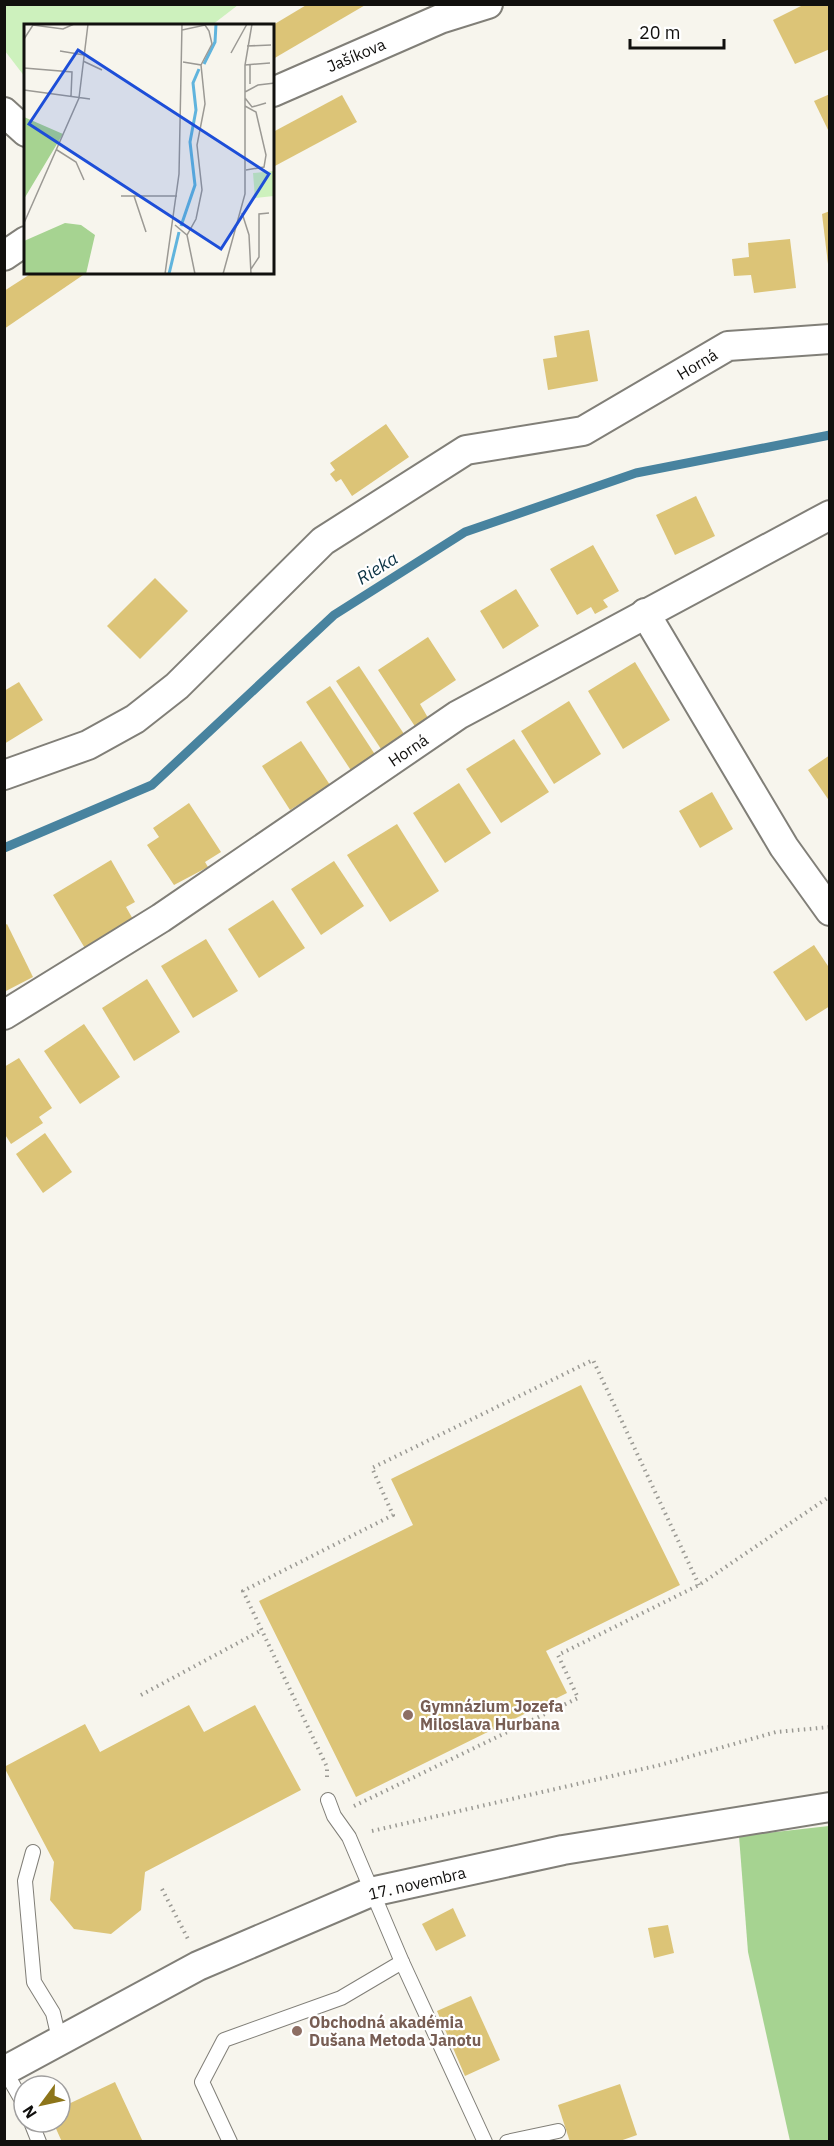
<svg xmlns="http://www.w3.org/2000/svg" width="834" height="2146" viewBox="0 0 834 2146" font-family="'IBM Plex Sans',sans-serif">
<style>
.green{fill:#cdf1bd}
.forest{fill:#a6d391}
.lines{fill:none;stroke-linecap:round;stroke-linejoin:round}
.stream{stroke:#48839f;stroke-width:9}
.building{fill:#dcc477}
.lane-casing{stroke:#817f78;stroke-width:16}
.street-casing{stroke:#817f78;stroke-width:32}
.path{stroke:#9b9a94;stroke-width:4;stroke-dasharray:1.5 4.5;stroke-linecap:butt}
.lane{stroke:#fff;stroke-width:14}
.street{stroke:#fff;stroke-width:28}
.education-dot{fill:#8d6e63;stroke:#fff;stroke-width:2}
.labels{text-anchor:middle;dominant-baseline:central;stroke-width:4.5;stroke-linejoin:round;paint-order:stroke}
.street-label{font-size:16px;fill:#11100e;stroke:#fff}
.education-label{font-size:16px;font-weight:bold;fill:#785e54;stroke:#fff;text-anchor:start}
.water-label{font-size:18px;font-style:italic;fill:#0d3445;stroke:#fff}
.inset-river{fill:none;stroke:#60b4dd;stroke-width:3}
.inset-road{fill:none;stroke:#9b9994;stroke-width:1.5}
.view{fill:#1d4ed8;fill-opacity:0.15;stroke:#1d4ed8;stroke-width:3}
.inset-edge{fill:none;stroke:#11100e;stroke-width:3}
</style>
<rect width="100%" height="100%" fill="#f7f5ed"/>
<path class="green" d="M 5,4 L 238,4 L 238,5 L 212,25 L 26,26 L 25,77 L 5,51 Z"/>
<path class="forest" d="M 829,1826 L 829,2141 L 790,2141 L 748,1952 L 739,1836 Z"/>
<g class="lines">
<path class="stream" d="M 4,848 L 152,785 L 334,615 L 465,532 L 636,473 L 830,435"/>
</g>
<g class="building">
<path d="M 308,4 L 367,4 L 273,59 L 273,25 Z"/>
<path d="M 805,4 L 830,4 L 830,49 L 795,64 L 773,20 Z"/>
<path d="M 830,94 L 830,134 L 814,101 Z"/>
<path d="M 342,95 L 357,122 L 273,167 L 273,132 Z"/>
<path d="M 830,211 L 830,264 L 828,264 L 822,214 Z"/>
<path d="M 790,239 L 796,288 L 754,293 L 751,275 L 734,276 L 732,259 L 749,257 L 748,243 Z"/>
<path d="M 32,273 L 86,273 L 4,329 L 4,291 Z"/>
<path d="M 589,330 L 598,381 L 548,390 L 543,359 L 557,357 L 554,336 Z"/>
<path d="M 386,424 L 409,457 L 352,496 L 341,479 L 336,482 L 330,474 L 335,470 L 330,463 Z"/>
<path d="M 696,496 L 715,536 L 675,555 L 656,515 Z"/>
<path d="M 593,545 L 619,591 L 603,600 L 608,607 L 595,614 L 591,607 L 577,615 L 550,569 Z"/>
<path d="M 155,578 L 188,611 L 140,659 L 107,626 Z"/>
<path d="M 516,589 L 539,626 L 503,649 L 480,611 Z"/>
<path d="M 428,637 L 456,680 L 420,704 L 431,723 L 418,731 L 378,670 Z"/>
<path d="M 635,662 L 670,720 L 623,749 L 588,691 Z"/>
<path d="M 359,666 L 404,734 L 381,749 L 336,681 Z"/>
<path d="M 19,682 L 43,720 L 4,744 L 4,691 Z"/>
<path d="M 330,686 L 376,756 L 352,772 L 306,702 Z"/>
<path d="M 569,701 L 601,754 L 554,784 L 521,731 Z"/>
<path d="M 514,739 L 549,792 L 501,823 L 466,769 Z"/>
<path d="M 301,741 L 330,785 L 290,810 L 262,766 Z"/>
<path d="M 830,755 L 830,802 L 808,770 Z"/>
<path d="M 459,783 L 491,833 L 445,863 L 413,813 Z"/>
<path d="M 712,792 L 733,829 L 700,848 L 679,811 Z"/>
<path d="M 189,803 L 221,852 L 205,862 L 208,867 L 174,885 L 147,845 L 159,837 L 153,828 Z"/>
<path d="M 397,824 L 439,891 L 390,922 L 347,855 Z"/>
<path d="M 111,860 L 135,902 L 126,907 L 134,921 L 86,950 L 53,895 Z"/>
<path d="M 334,861 L 364,906 L 321,935 L 291,889 Z"/>
<path d="M 273,900 L 305,948 L 259,978 L 228,929 Z"/>
<path d="M 7,924 L 33,977 L 4,992 L 4,926 Z"/>
<path d="M 206,939 L 238,991 L 193,1018 L 161,966 Z"/>
<path d="M 814,945 L 830,969 L 830,1006 L 806,1021 L 773,972 Z"/>
<path d="M 147,979 L 180,1032 L 134,1061 L 102,1008 Z"/>
<path d="M 84,1024 L 120,1077 L 80,1104 L 44,1051 Z"/>
<path d="M 19,1058 L 52,1108 L 39,1117 L 43,1123 L 11,1144 L 4,1133 L 4,1067 Z"/>
<path d="M 45,1133 L 72,1172 L 43,1193 L 16,1154 Z"/>
<path d="M 581,1385 L 680,1585 L 546,1651 L 567,1693 L 356,1797 L 259,1601 L 413,1525 L 391,1479 Z"/>
<path d="M 189,1705 L 204,1732 L 255,1705 L 301,1790 L 145,1872 L 141,1910 L 111,1934 L 74,1929 L 50,1900 L 54,1862 L 4,1767 L 85,1724 L 100,1752 Z"/>
<path d="M 453,1908 L 466,1936 L 436,1951 L 422,1924 Z"/>
<path d="M 668,1925 L 674,1953 L 654,1958 L 648,1928 Z"/>
<path d="M 471,1996 L 500,2060 L 465,2076 L 437,2011 Z"/>
<path d="M 115,2082 L 143,2142 L 62,2142 L 53,2122 L 60,2122 L 60,2108 Z"/>
<path d="M 620,2084 L 637,2135 L 617,2142 L 570,2142 L 558,2105 Z"/>
</g>
<g class="lines">
<defs>
<g id="lane">
<path d="M 328,1800 L 334,1816 L 349,1837 L 402,1962 L 485,2142"/>
<path d="M 33,1852 L 25,1881 L 34,1982 L 53,2013 L 60,2043"/>
<path d="M 5,2071 L 24,2104"/>
<path d="M 31,2122 L 39,2142"/>
<path d="M 230,2142 L 202,2082 L 224,2040 L 341,1998 L 402,1962"/>
<path d="M 507,2142 L 558,2131"/>
</g>
<g id="street">
<path d="M 273,92 L 440,19 L 488,4"/>
<path d="M 4,112 L 26,132"/>
<path d="M 4,256 L 26,241"/>
<path d="M 645,613 L 784,847 L 830,911"/>
<path d="M 4,775 L 88,745 L 135,719 L 177,686 L 323,541 L 466,450 L 583,431 L 728,346 L 830,339"/>
<path d="M 4,1015 L 161,918 L 458,715 L 830,515"/>
<path d="M 4,2071 L 198,1966 L 371,1892 L 563,1850 L 830,1807"/>
</g>
</defs>
<use href="#lane" class="lane-casing"/>
<use href="#street" class="street-casing"/>
<g class="path">
<path d="M 830,1466 L 830,1552"/>
<path d="M 141,1695 L 262,1630"/>
<path d="M 327,1777 L 327,1767 L 243,1591 L 393,1515 L 372,1468 L 593,1360 L 699,1585"/>
<path d="M 354,1806 L 578,1698 L 558,1655 L 699,1585 L 829,1497"/>
<path d="M 372,1831 L 660,1765 L 776,1732 L 830,1727"/>
<path d="M 162,1889 L 188,1939"/>
</g>
<use href="#lane" class="lane"/>
<use href="#street" class="street"/>
</g>
<g class="education-dot">
<circle cx="408" cy="1715" r="6"/>
<circle cx="297" cy="2031" r="6"/>
</g>
<g class="labels">
<g class="street-label">
<text transform="translate(356 55) rotate(-23)">Jašíkova</text>
<text transform="translate(697 364) rotate(-31)">Horná</text>
<text transform="translate(408 750) rotate(-34)">Horná</text>
<text transform="translate(417 1883) rotate(-13)">17. novembra</text>
</g>
<g class="education-label">
<text x="420" y="1706">Gymnázium Jozefa<tspan x="420" dy="18">Miloslava Hurbana</tspan></text>
<text x="309" y="2022">Obchodná akadémia<tspan x="309" dy="18">Dušana Metoda Janotu</tspan></text>
</g>
<g class="water-label">
<text transform="translate(377 568) rotate(-32)">Rieka</text>
</g>
</g>
<g transform="translate(24 24)">
<rect width="250" height="250" fill="#f7f5ed"/>
<path d="M 250,147 L 250,172 L 231,174 L 229,149 Z" fill="#cdf1bd"/>
<path d="M 0,93 L 39,110 L 0,175 ZM 41,199 L 57,201 L 71,211 L 62,250 L 0,250 L 0,217 Z" fill="#a6d391"/>
<path class="inset-river" d="M 180,40 L 191,18 L 192,0M 157,202 L 171,161 L 166,118 L 172,86 L 169,59 L 175,45M 145,250 L 155,208"/>
<path class="inset-road" d="M 158,6 L 181,1 L 185,7 L 188,20 L 177,41M 0,15 L 9,1 L 39,5 L 50,0M 223,22 L 247,21M 36,27 L 60,31M 207,29 L 223,0M 59,37 L 78,46M 221,41 L 246,39M 0,44 L 48,48 L 47,72M 226,60 L 226,41M 0,66 L 66,75M 221,68 L 234,61 L 251,59M 221,74 L 228,83 L 242,79M 221,82 L 232,88 L 242,131 L 240,143 L 222,146M 33,126 L 52,138 L 60,156M 97,172 L 153,172M 110,172 L 122,208M 218,189 L 225,211 L 227,250M 0,199 L 55,74 L 64,0M 151,201 L 163,211 L 172,195 L 178,166 L 173,121 L 181,80 L 177,41 L 159,38M 163,211 L 171,250M 227,245 L 235,233 L 235,190 L 245,189M 141,250 L 155,150 L 158,0M 199,250 L 221,170 L 221,41 L 228,0"/>
<path class="view" d="M 54,26 L 245,150 L 197,225 L 5,100 Z"/>
<rect width="250" height="250" class="inset-edge"/>
</g>
<rect width="834" height="2146" fill="none" stroke="#11100e" stroke-width="12"/>
<g transform="translate(42 2104) rotate(237)"><circle r="28" fill="#ffffff" stroke="#a09f9f" stroke-width="1.5"/>
<path d="M0-4.5L10 22L0 15L-10 22Z" fill="#8d751a"/>
<text y="-9" font-size="16" font-weight="bold" text-anchor="middle" fill="#11100e">N</text>
</g>
<path d="M630 39v9h94v-9" fill="none" stroke="#11100e" stroke-width="3"/>
<text x="639" y="39" font-size="18" fill="#11100e" stroke="#ffffff" stroke-width="4.5" paint-order="stroke">20 m</text>
</svg>
